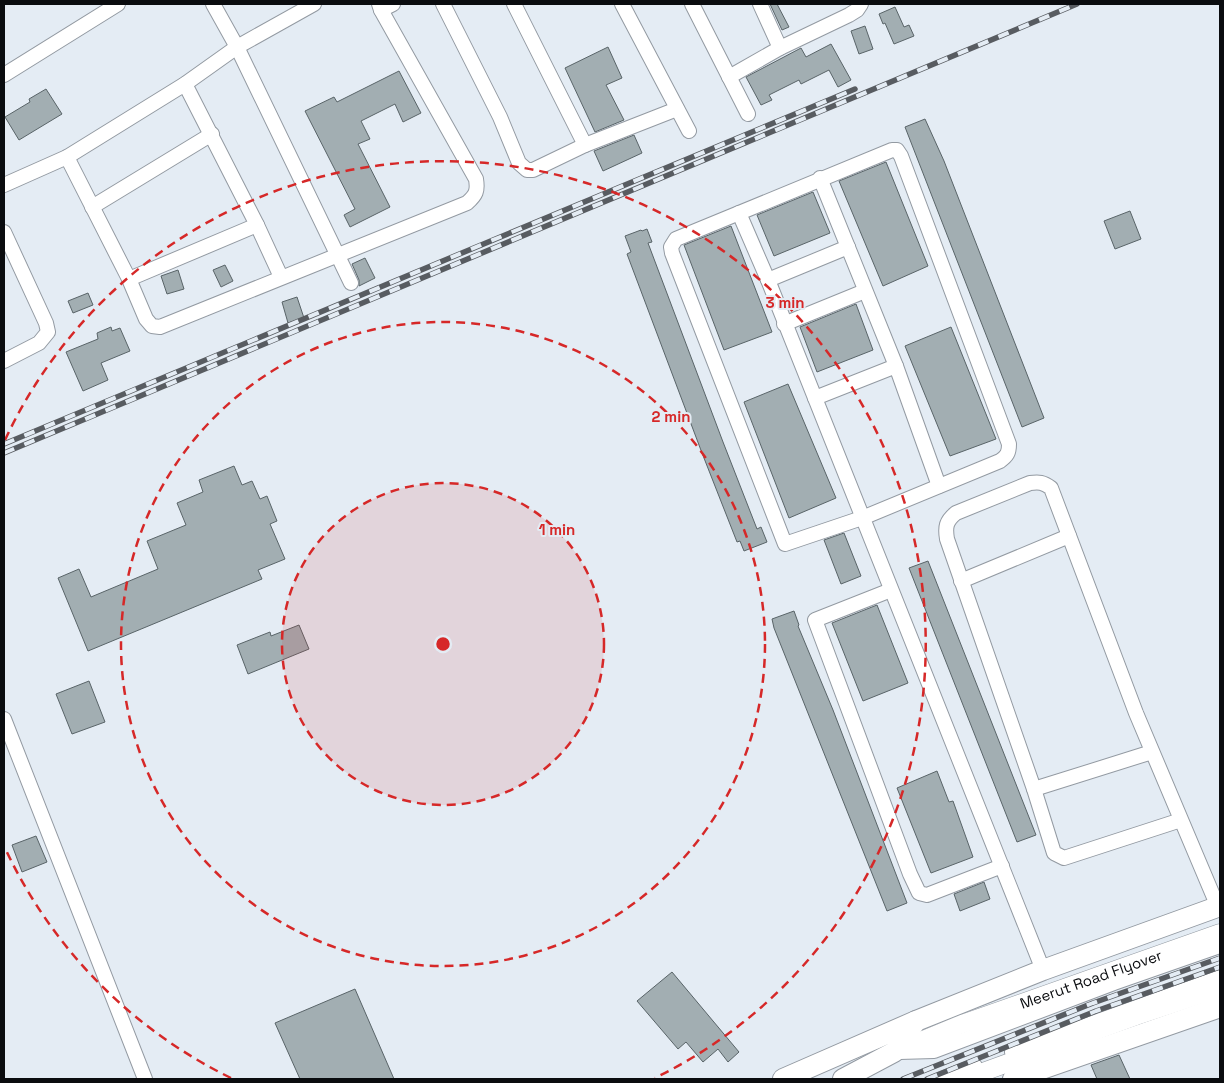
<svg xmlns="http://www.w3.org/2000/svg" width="1224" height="1083" viewBox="0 0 1224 1083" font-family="'Space Grotesk',sans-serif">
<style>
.building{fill:#a2aeb2;stroke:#596468}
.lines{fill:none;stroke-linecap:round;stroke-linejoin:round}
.minor-casing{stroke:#939aa2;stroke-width:16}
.major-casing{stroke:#939aa2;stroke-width:19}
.highway-casing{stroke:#939aa2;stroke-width:22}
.minor{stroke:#fff;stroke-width:14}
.major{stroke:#fff;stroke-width:18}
.highway{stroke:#fff;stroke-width:20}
.rail-casing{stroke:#585c61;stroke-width:5.5}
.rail{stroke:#e4ecf4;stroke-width:4;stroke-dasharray:11;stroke-linecap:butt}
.ring{fill:none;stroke:#d62828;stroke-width:2.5;stroke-dasharray:9 6}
.labels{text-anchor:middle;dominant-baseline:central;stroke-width:4;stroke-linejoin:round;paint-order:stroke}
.street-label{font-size:15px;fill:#0a0c0f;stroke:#e4ecf4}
.centre{fill:#d62828;stroke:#e4ecf4;stroke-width:2.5}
.ring-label{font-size:15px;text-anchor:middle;font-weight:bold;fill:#d62828;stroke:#e4ecf4;stroke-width:4;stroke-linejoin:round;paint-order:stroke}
</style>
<rect width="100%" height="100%" fill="#e4ecf4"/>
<g class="building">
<path d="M 770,4 L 777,4 L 789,27 L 782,30 Z"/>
<path d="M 895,7 L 904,27 L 909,25 L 914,36 L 894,44 L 885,23 L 883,24 L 879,14 Z"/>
<path d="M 865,26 L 873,49 L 859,54 L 851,31 Z"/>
<path d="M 831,44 L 851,80 L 838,87 L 829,70 L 801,84 L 799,80 L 769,95 L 772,100 L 761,105 L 746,77 L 801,48 L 806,57 Z"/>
<path d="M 608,47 L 622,78 L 606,85 L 624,120 L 595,132 L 565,68 Z"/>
<path d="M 399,71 L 421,113 L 403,122 L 395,104 L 361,121 L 370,139 L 358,144 L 390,207 L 350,227 L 344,215 L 355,209 L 305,111 L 334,97 L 337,102 Z"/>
<path d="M 46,89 L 62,114 L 19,140 L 5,117 L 30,102 L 29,99 Z"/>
<path d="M 925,119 L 944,161 L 1044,418 L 1022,427 L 905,127 Z"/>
<path d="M 634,135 L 642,153 L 603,171 L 594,151 Z"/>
<path d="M 886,162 L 928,266 L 883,286 L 839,181 Z"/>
<path d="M 813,192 L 830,233 L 774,256 L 757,215 Z"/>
<path d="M 1130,211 L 1141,239 L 1115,249 L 1104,221 Z"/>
<path d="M 731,226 L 772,332 L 724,350 L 684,245 Z"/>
<path d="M 647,229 L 652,242 L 648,243 L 723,442 L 757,529 L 761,527 L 767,542 L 744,551 L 740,541 L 737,542 L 702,453 L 627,254 L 631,252 L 625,236 L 641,230 L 642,231 Z"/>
<path d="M 365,258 L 375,278 L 359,286 L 359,280 L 352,264 Z"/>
<path d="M 225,265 L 233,281 L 221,287 L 213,270 Z"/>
<path d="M 178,270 L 184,289 L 167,294 L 161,276 Z"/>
<path d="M 88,293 L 93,305 L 73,313 L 68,301 Z"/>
<path d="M 297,297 L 304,318 L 288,323 L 282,302 Z"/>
<path d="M 856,304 L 873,350 L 817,372 L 800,327 Z"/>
<path d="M 111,327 L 112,331 L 120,328 L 130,351 L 101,363 L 108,380 L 83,391 L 66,352 L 98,339 L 97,333 Z"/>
<path d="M 951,327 L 996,439 L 950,456 L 905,346 Z"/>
<path d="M 788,384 L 836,498 L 789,518 L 744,402 Z"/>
<path d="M 234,466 L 242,485 L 252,481 L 260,499 L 267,496 L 277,521 L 270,524 L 285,559 L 258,570 L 262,579 L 88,651 L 58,578 L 79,569 L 91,597 L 158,569 L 147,541 L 186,525 L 177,503 L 203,492 L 199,480 Z"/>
<path d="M 844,533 L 861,576 L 841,584 L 824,540 Z"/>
<path d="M 928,561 L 1036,835 L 1017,842 L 909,568 Z"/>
<path d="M 877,605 L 908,683 L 863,701 L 832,623 Z"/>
<path d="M 794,611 L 799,625 L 798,626 L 833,710 L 907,903 L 887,911 L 774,628 L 772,619 Z"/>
<path d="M 299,625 L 309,649 L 248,674 L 237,645 L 270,632 L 271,636 Z"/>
<path d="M 89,681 L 105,722 L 72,734 L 56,694 Z"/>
<path d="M 937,771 L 949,802 L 953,801 L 973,857 L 931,873 L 897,788 Z"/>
<path d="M 36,836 L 47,862 L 22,872 L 12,845 Z"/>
<path d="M 984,882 L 990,899 L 960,911 L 954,894 Z"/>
<path d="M 672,972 L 739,1052 L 728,1062 L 718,1049 L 703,1062 L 686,1042 L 678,1049 L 637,1001 Z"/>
<path d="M 355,989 L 394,1079 L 300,1079 L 275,1023 Z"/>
<path d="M 1119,1055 L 1130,1079 L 1097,1079 L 1091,1065 Z"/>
</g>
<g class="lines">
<defs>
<g id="minor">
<path d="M 213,4 L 237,47 L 351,283"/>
<path d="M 443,4 L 500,117 L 519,163 L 527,170 L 533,170 L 585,145 L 677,109"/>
<path d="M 514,4 L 585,145"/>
<path d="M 622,4 L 689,131"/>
<path d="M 692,4 L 748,114"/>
<path d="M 760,4 L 780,48"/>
<path d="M 381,10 L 393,4"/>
<path d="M 4,75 L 118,4"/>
<path d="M 729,77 L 780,48 L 849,15 L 857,10 L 861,4"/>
<path d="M 185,84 L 257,225 L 281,277"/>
<path d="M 892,150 L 897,150 L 901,156 L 1009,444 C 1009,453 1007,456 1000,461 L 862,518 L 785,544 L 672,253 L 671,247 L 676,239 Z"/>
<path d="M 67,157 L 129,279 L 146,319 L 152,326 L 160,327 L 467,203 C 476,195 478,191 476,179 L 381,10 L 379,4"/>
<path d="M 820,178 L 896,366 L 939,486"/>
<path d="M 4,185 L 67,157 L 185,84 L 237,47 L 314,4"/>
<path d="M 92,207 L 212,134"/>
<path d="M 739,213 L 768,280 L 1043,970"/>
<path d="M 4,232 L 46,323 L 48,332 L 39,343 L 4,361"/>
<path d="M 129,279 L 257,225"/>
<path d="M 768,280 L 848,247"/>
<path d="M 784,324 L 865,291"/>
<path d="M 815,398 L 896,366"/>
<path d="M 961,581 L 1069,536"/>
<path d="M 891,590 L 815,620 L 910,874 L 919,893 L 927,895 L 1002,866"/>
<path d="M 4,719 L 145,1079"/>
<path d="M 1034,789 L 1152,752"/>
<path d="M 1181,820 L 1064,858 L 1054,853 L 1034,789 L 947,539 C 945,527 946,521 956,513 L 1030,483 C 1039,482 1043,482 1051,488 L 1136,713 L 1218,907"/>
<path d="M 899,1052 L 934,1051 L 1114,983 L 1220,946"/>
<path d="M 1012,1052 L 1220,977"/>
<path d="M 942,1079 L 975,1066"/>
</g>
<g id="major">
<path id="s1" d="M 894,1052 L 962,1024 L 1220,933"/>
<path d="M 964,1079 L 1136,1016 L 1220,988"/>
</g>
<g id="highway">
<path d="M 783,1079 L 916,1021 L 1043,970 L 1220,906"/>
<path d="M 843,1079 L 894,1052 L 916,1021"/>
<path d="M 1013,1079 L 1220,1007"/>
</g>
</defs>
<use href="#minor" class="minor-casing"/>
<use href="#major" class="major-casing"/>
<use href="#highway" class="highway-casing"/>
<use href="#minor" class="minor"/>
<use href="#major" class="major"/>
<use href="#highway" class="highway"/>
<defs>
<g id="rail">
<path d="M 4,444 L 855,89"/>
<path d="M 4,453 L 1077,4"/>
<path d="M 903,1079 L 1093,1003 L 1220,958"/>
<path d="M 927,1079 L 1096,1011 L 1220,967"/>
</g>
</defs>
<use href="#rail" class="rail-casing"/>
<use href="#rail" class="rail"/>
</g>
<circle cx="443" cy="644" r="161" fill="#d62828" fill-opacity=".12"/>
<g class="ring">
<circle cx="443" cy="644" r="161"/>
<circle cx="443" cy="644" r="322"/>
<path d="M231 1078A483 483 0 0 1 5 848M5 440A483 483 0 1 1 655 1078"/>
</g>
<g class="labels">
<g class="street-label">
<text stroke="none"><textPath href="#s1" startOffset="210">Meerut Road Flyover</textPath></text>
</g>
</g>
<circle cx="443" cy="644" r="8" class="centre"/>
<g class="ring-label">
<text x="785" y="308">3 min</text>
<text x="671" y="422">2 min</text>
<text x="557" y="535">1 min</text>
</g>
<rect width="1224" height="1083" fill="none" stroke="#0a0c0f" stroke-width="10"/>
</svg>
